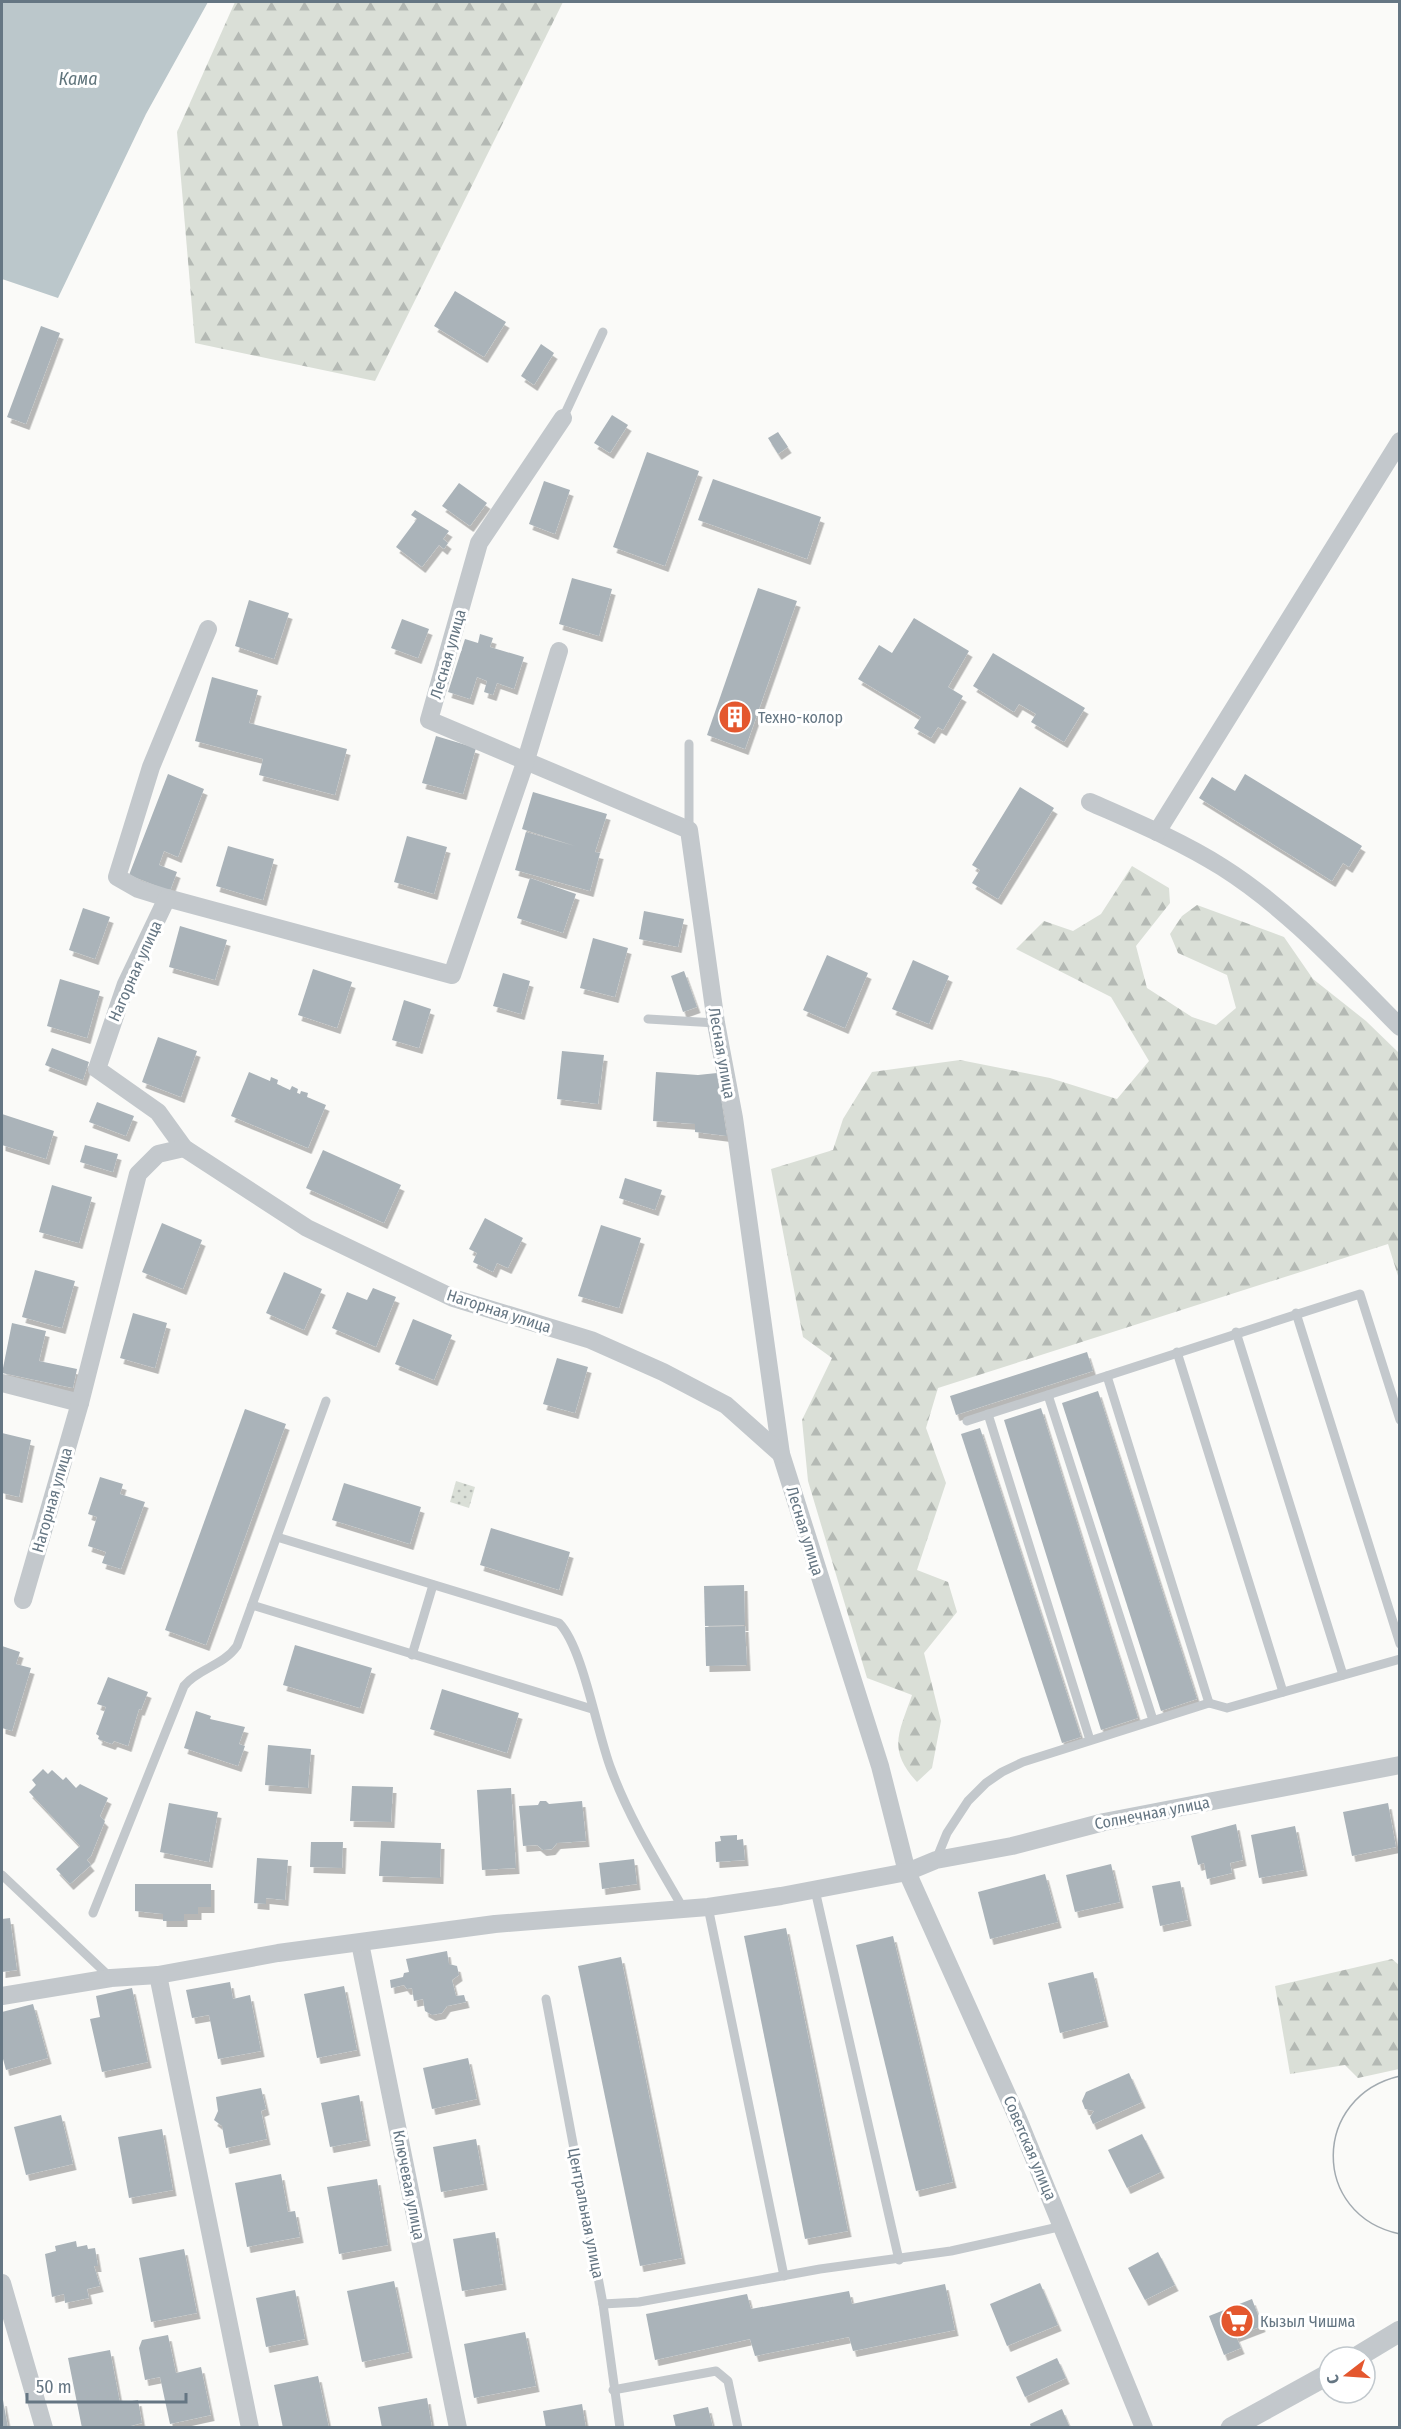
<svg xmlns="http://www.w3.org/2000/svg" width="1401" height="2429" viewBox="0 0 1401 2429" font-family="'Fira Sans Condensed',sans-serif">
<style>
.grass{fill:url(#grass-dots)}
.forest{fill:url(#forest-firs)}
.water{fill:#bbc7cb}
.building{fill:#aab3b9;filter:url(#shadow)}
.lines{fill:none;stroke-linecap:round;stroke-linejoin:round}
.service{stroke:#c3c8cc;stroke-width:9}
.minor{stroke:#c3c8cc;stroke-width:18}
.tertiary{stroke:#c3c8cc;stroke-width:21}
.tram{stroke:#a2aab0;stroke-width:1.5}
.labels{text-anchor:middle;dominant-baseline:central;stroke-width:6;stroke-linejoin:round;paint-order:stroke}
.street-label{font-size:16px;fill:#657683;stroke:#fff}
.poi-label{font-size:16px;fill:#657683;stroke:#fff;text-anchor:start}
.water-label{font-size:18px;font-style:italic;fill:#60757c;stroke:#fff}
</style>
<defs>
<pattern id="grass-dots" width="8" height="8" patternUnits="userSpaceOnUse" patternTransform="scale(1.5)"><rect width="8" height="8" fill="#dadfd7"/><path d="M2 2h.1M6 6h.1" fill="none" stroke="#b4b9b4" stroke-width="1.8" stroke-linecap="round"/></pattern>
<pattern id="forest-firs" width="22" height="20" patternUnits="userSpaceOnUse" patternTransform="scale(1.5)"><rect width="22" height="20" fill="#dadfd7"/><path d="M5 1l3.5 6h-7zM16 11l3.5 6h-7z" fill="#b4b9b4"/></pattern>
<filter id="shadow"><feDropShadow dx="3.5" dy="6" stdDeviation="0" flood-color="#0004"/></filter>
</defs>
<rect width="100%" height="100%" fill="#fafaf8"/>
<path class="grass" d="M 456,1481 L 475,1487 L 469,1508 L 450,1502 Z"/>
<g class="forest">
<path d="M 235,2 L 563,2 L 375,381 L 195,343 L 177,132 Z"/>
<path d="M 1132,866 L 1169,888 L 1170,903 L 1136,946 L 1147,988 L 1192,1017 L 1216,1025 L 1236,1008 L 1227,975 L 1178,953 L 1170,934 L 1182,916 L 1197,905 L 1284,937 L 1313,979 L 1366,1021 L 1399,1053 L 1399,1279 L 1388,1244 L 938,1388 L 926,1428 L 946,1483 L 917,1570 L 948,1582 L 957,1612 L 924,1653 L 941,1721 L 932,1768 L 917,1782 C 887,1749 899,1733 912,1695 L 867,1678 L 808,1481 L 802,1420 L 832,1358 L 803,1337 L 771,1169 L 833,1150 L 843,1119 L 872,1072 L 960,1060 L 1050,1078 L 1117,1099 L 1149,1061 L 1111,997 L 1016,949 L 1044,921 L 1073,931 L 1101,914 Z"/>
<path d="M 1392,1959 L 1399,1965 L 1399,2069 L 1358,2078 L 1345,2065 L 1290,2074 L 1275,1986 Z"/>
</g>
<path class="water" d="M 2,2 L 208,2 L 146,114 L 58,298 L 2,279 Z"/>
<g class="building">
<path d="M 455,291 L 506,322 L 484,357 L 434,326 Z"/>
<path d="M 41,326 L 60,333 L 26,424 L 7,417 Z"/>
<path d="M 541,344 L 554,353 L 534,385 L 521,376 Z"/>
<path d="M 612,415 L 628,425 L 610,453 L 594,443 Z"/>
<path d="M 778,432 L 788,447 L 778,454 L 768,438 Z"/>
<path d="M 647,452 L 699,471 L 665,566 L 613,547 Z"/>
<path d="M 713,479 L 821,517 L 807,559 L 698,520 Z"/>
<path d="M 544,481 L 570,490 L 555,534 L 529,524 Z"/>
<path d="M 459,483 L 487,503 L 470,526 L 442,506 Z"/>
<path d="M 415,510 L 449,531 L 443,539 L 448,543 L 444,549 L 439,545 L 422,567 L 396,547 L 417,519 L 411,515 Z"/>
<path d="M 572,578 L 612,589 L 599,636 L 559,624 Z"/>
<path d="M 758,588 L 797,601 L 745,749 L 707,735 Z"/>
<path d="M 249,600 L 289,613 L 274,659 L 235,646 Z"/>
<path d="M 914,618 L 969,651 L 948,687 L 963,696 L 943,730 L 938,727 L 931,738 L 914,728 L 921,717 L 858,679 L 879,645 L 892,653 Z"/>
<path d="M 402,619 L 429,629 L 418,658 L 391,648 Z"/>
<path d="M 480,634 L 493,638 L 490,647 L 524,657 L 514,689 L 497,683 L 493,695 L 484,692 L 487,681 L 477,677 L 470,699 L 448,692 L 465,639 L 478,643 Z"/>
<path d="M 993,653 L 1085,708 L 1064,742 L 1031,722 L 1036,714 L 1019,704 L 1014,712 L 973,686 Z"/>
<path d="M 212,677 L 258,690 L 249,723 L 347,749 L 335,795 L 259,775 L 263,759 L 195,741 Z"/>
<path d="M 436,736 L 476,748 L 463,794 L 422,783 Z"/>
<path d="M 168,774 L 204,789 L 178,857 L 164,851 L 159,865 L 177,872 L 170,891 L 129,875 Z"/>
<path d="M 1245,774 L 1362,846 L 1349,867 L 1343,863 L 1332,881 L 1199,798 L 1212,777 L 1235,791 Z"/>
<path d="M 1020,787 L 1054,808 L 998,899 L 972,883 L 980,870 L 972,865 Z"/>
<path d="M 533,792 L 607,814 L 595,852 L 600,853 L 590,891 L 515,870 L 526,832 L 575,846 L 522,829 Z"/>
<path d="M 407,836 L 447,847 L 434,894 L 394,882 Z"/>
<path d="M 228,846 L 274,859 L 263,900 L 216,886 Z"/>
<path d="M 530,878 L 576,894 L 563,933 L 517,918 Z"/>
<path d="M 83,908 L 110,917 L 95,959 L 69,950 Z"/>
<path d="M 644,911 L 684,919 L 678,947 L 639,939 Z"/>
<path d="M 180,926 L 227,940 L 215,980 L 169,967 Z"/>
<path d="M 593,938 L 628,948 L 615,997 L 580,988 Z"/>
<path d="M 827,955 L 868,973 L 845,1028 L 803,1010 Z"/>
<path d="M 913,960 L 949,976 L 929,1024 L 892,1009 Z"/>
<path d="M 313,969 L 352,982 L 337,1028 L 298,1015 Z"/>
<path d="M 684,971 L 697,1007 L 683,1012 L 671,976 Z"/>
<path d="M 503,973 L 530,981 L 521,1014 L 493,1006 Z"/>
<path d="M 60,979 L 100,991 L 87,1038 L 47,1026 Z"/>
<path d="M 404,1000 L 431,1009 L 419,1048 L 392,1040 Z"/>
<path d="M 158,1037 L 197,1051 L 181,1097 L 142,1082 Z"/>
<path d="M 52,1048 L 89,1062 L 83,1080 L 45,1065 Z"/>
<path d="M 562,1051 L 604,1055 L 598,1104 L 557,1099 Z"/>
<path d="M 249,1072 L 270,1081 L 271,1077 L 278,1080 L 277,1084 L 290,1090 L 292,1086 L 298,1089 L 297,1093 L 300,1094 L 301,1091 L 308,1093 L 307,1097 L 326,1105 L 308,1148 L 231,1116 Z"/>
<path d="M 656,1072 L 698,1075 L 717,1073 L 727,1136 L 695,1132 L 695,1124 L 653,1121 Z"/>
<path d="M 97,1102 L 134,1116 L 126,1136 L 89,1122 Z"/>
<path d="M 2,1114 L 54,1131 L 46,1159 L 2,1145 Z"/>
<path d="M 85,1145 L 118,1154 L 113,1172 L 80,1162 Z"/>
<path d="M 323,1150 L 401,1185 L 384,1223 L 306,1188 Z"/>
<path d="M 625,1178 L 662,1190 L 655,1210 L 619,1198 Z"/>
<path d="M 52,1185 L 92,1197 L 79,1243 L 39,1232 Z"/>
<path d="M 485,1218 L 523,1238 L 508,1268 L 497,1263 L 493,1272 L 473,1262 L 477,1253 L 469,1249 Z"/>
<path d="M 162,1223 L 202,1240 L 183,1289 L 142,1272 Z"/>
<path d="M 601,1225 L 641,1238 L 619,1308 L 578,1296 Z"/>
<path d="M 35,1270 L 75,1281 L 62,1328 L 22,1317 Z"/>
<path d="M 284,1272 L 322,1289 L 304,1330 L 266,1313 Z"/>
<path d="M 373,1288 L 396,1297 L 376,1347 L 332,1328 L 347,1292 L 367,1300 Z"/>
<path d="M 133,1313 L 167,1323 L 155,1368 L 120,1358 Z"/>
<path d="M 413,1319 L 452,1335 L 434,1380 L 395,1364 Z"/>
<path d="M 12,1323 L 46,1331 L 39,1361 L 77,1369 L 73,1388 L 2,1373 Z"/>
<path d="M 1087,1352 L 1093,1371 L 956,1415 L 950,1396 Z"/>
<path d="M 557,1358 L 588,1367 L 575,1413 L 543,1404 Z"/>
<path d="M 1098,1391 L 1197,1699 L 1161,1711 L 1062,1403 Z"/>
<path d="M 1041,1408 L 1138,1718 L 1101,1730 L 1004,1420 Z"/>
<path d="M 245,1409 L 286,1424 L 206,1645 L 165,1630 Z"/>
<path d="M 980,1428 L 1081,1737 L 1062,1743 L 961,1434 Z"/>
<path d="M 2,1433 L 31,1440 L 19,1497 L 2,1493 Z"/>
<path d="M 100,1477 L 123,1484 L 120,1494 L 145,1502 L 121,1569 L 102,1563 L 106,1552 L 88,1546 L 97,1517 L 88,1514 Z"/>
<path d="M 344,1483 L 421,1507 L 410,1544 L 332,1520 Z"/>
<path d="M 491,1528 L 570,1552 L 559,1590 L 480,1565 Z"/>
<path d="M 744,1585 L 745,1625 L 705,1626 L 704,1586 Z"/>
<path d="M 745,1626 L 747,1665 L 706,1666 L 705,1627 Z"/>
<path d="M 295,1645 L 372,1668 L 360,1708 L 283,1685 Z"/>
<path d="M 2,1646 L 20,1652 L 16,1664 L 31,1668 L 12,1731 L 2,1728 Z"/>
<path d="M 108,1677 L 148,1692 L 141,1710 L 139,1709 L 128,1746 L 114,1741 L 112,1744 L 98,1739 L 99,1736 L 96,1734 L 106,1707 L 97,1704 Z"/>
<path d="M 442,1689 L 519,1713 L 507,1753 L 430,1729 Z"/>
<path d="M 196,1711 L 211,1716 L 210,1719 L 245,1727 L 239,1744 L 245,1746 L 238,1766 L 184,1748 Z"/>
<path d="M 268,1745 L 311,1749 L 308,1788 L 265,1785 Z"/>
<path d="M 43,1769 L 48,1774 L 52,1770 L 63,1780 L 66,1777 L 76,1788 L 80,1784 L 108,1798 L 100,1816 L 105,1821 L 91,1856 L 87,1860 L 91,1865 L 70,1884 L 56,1869 L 80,1846 L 29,1792 L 36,1785 L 32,1780 Z"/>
<path d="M 352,1786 L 393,1787 L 391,1822 L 350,1821 Z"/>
<path d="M 511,1788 L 516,1868 L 482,1870 L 477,1790 Z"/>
<path d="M 540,1801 L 546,1801 L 549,1804 L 582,1801 L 586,1841 L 557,1843 L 552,1849 L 543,1850 L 537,1845 L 523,1846 L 519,1806 L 538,1805 Z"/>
<path d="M 169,1803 L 218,1812 L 209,1862 L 160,1852 Z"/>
<path d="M 1388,1803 L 1396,1847 L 1352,1856 L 1343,1812 Z"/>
<path d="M 1236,1824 L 1243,1860 L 1230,1863 L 1232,1873 L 1207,1879 L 1204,1863 L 1198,1865 L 1191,1836 Z"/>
<path d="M 1295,1826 L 1304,1870 L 1259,1878 L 1251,1835 Z"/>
<path d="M 737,1835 L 737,1840 L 743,1839 L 745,1860 L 716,1862 L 715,1842 L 721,1841 L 720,1836 Z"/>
<path d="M 381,1841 L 441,1843 L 440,1878 L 379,1876 Z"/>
<path d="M 311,1842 L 343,1842 L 342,1868 L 310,1867 Z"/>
<path d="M 257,1858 L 288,1860 L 285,1900 L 266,1898 L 266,1904 L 254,1903 Z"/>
<path d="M 634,1859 L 637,1884 L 602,1889 L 599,1863 Z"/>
<path d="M 1111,1864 L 1120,1902 L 1075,1912 L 1066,1875 Z"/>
<path d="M 1045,1874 L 1058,1922 L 990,1939 L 978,1892 Z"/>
<path d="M 1180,1881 L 1188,1920 L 1160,1926 L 1152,1886 Z"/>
<path d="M 135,1884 L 211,1884 L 211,1907 L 198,1907 L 198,1914 L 184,1914 L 184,1921 L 163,1921 L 163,1914 L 135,1911 Z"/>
<path d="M 10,1918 L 17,1970 L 2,1972 L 2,1919 Z"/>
<path d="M 786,1928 L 848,2231 L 805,2239 L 744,1936 Z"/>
<path d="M 893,1936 L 953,2182 L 916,2191 L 856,1945 Z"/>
<path d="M 447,1951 L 449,1964 L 457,1966 L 459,1975 L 452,1980 L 456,1996 L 464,1995 L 466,2002 L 447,2006 L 442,2013 L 432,2015 L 425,2011 L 423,1999 L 414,2001 L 412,1988 L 407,1989 L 404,1985 L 391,1988 L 390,1980 L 403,1977 L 404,1973 L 409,1972 L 406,1959 Z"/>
<path d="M 621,1957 L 682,2258 L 640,2266 L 578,1966 Z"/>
<path d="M 1093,1972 L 1105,2021 L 1060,2033 L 1048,1983 Z"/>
<path d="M 230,1982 L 233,1999 L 250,1995 L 261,2051 L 218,2059 L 209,2015 L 192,2018 L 186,1990 Z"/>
<path d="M 344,1986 L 357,2050 L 317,2058 L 304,1994 Z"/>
<path d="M 132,1988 L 148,2062 L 102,2072 L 90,2019 L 100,2017 L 96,1996 Z"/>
<path d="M 33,2004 L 48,2058 L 6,2070 L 2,2055 L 2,2012 Z"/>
<path d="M 468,2058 L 477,2099 L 432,2109 L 423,2068 Z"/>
<path d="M 1129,2073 L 1142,2102 L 1093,2124 L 1090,2117 L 1094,2111 L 1085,2109 L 1082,2101 L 1086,2092 Z"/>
<path d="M 261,2088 L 266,2109 L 261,2111 L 267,2139 L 226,2148 L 222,2126 L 214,2120 L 218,2111 L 216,2097 Z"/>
<path d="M 359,2095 L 367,2140 L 330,2147 L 321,2103 Z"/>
<path d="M 61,2115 L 73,2164 L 26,2175 L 14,2127 Z"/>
<path d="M 162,2129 L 173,2190 L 129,2198 L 118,2137 Z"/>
<path d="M 1142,2134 L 1161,2172 L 1127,2188 L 1108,2150 Z"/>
<path d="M 476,2139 L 484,2184 L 441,2192 L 433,2147 Z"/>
<path d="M 281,2174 L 288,2212 L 295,2211 L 300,2237 L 247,2247 L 235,2183 Z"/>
<path d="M 377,2179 L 388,2245 L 339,2254 L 327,2187 Z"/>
<path d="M 495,2232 L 503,2284 L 462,2291 L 453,2239 Z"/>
<path d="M 76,2241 L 77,2247 L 87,2245 L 88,2249 L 95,2248 L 98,2266 L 94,2266 L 100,2286 L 87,2289 L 89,2298 L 65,2303 L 64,2294 L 52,2297 L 45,2254 L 56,2251 L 55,2246 Z"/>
<path d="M 184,2249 L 197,2313 L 151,2322 L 139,2258 Z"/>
<path d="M 1158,2252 L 1175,2285 L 1145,2300 L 1128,2268 Z"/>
<path d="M 394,2281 L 409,2352 L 362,2362 L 347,2291 Z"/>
<path d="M 1040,2283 L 1058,2325 L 1007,2346 L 990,2304 Z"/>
<path d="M 945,2284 L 955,2330 L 853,2351 L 849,2337 L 755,2356 L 750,2339 L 655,2360 L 646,2314 L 747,2294 L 751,2309 L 849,2291 L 852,2304 Z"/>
<path d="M 295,2290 L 305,2339 L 266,2347 L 256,2298 Z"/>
<path d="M 1252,2299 L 1262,2326 L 1236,2336 L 1241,2348 L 1224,2355 L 1209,2316 Z"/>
<path d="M 525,2332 L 536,2386 L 474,2398 L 464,2344 Z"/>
<path d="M 168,2335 L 176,2373 L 201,2367 L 211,2415 L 170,2424 L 160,2377 L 145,2380 L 139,2348 L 142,2340 Z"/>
<path d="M 110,2350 L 120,2403 L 138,2400 L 142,2423 L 123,2428 L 82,2428 L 68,2358 Z"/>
<path d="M 1057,2358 L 1066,2378 L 1025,2397 L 1016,2377 Z"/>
<path d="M 318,2376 L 329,2428 L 283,2428 L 274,2385 Z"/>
<path d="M 427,2398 L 432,2428 L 382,2428 L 378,2407 Z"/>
<path d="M 2,2400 L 3,2400 L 8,2428 L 2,2428 Z"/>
<path d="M 582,2404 L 586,2428 L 546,2428 L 543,2411 Z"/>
<path d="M 708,2407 L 713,2428 L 676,2428 L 673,2415 Z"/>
<path d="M 1062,2409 L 1070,2428 L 1031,2428 L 1030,2424 Z"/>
</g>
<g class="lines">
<g class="service">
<path d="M 563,418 L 603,332"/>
<path d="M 689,830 L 689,744"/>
<path d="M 648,1019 L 716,1023"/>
<path d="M 1296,1313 L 1400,1644"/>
<path d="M 1236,1332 L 1343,1675"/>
<path d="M 1177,1352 L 1283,1692"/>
<path d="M 1107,1376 L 1209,1703"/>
<path d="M 1048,1395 L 1153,1720"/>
<path d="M 988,1414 L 1090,1740"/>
<path d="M 967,1421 L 1360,1294 L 1400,1420"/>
<path d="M 277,1537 L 559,1623 C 583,1647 597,1733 611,1769 C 629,1818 657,1863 683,1908"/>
<path d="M 252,1605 L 592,1709"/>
<path d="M 412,1655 L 433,1585"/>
<path d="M 936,1860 L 947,1833 L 968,1801 L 986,1783 L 1002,1772 L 1023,1762 L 1209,1703 L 1227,1708 L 1400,1659"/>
<path d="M 2,1875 L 111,1978"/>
<path d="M 815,1890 L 899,2260"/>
<path d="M 708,1907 L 784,2276"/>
<path d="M 93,1913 L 184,1686 C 199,1668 223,1666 237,1646 L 326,1401"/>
<path d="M 546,1999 L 603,2304 L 620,2428"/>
<path d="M 603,2304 L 639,2302 L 820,2269 L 951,2251 L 1063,2226"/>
<path d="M 613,2390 L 716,2371 L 728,2381 L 738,2428"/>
</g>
<g class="minor">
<path d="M 563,418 L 479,543 L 429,720 L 689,830 L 716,1023 L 734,1118 L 781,1454 L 880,1766 L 907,1872 L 1018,2119 L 1144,2428"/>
<path d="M 208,629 L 151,767 L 117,877 L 138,889 L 167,898 L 452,975 L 526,760 L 559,651"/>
<path d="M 1090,802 C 1135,822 1181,841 1222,867 C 1290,910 1344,971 1400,1027"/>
<path d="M 1157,832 L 1400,441"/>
<path d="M 167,898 L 126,984 L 97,1069 L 158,1112 L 184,1148 L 307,1228 L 453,1298 L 591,1340 L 663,1372 L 726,1405 L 781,1454"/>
<path d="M 2,1383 L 80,1403"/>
<path d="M 23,1600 L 80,1403 L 138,1174 L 158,1154 L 184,1148"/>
<path d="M 360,1943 L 458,2428"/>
<path d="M 158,1975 L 250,2428"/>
<path d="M 2,1996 L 111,1978 L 158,1975 L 278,1953 L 495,1924 L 708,1907 L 781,1896 L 907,1872 L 936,1860 L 1012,1846 L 1104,1822 L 1400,1765"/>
<path d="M 2,2283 L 44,2428"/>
</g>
<g class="tertiary">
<path d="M 1357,2357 L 1400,2331"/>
<path d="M 1231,2428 L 1329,2374"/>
</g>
<path class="tram" d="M 1400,2076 C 1312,2096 1310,2215 1400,2234"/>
</g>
<defs>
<symbol id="building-disc" viewBox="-11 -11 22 22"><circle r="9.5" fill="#e4572e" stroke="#fff"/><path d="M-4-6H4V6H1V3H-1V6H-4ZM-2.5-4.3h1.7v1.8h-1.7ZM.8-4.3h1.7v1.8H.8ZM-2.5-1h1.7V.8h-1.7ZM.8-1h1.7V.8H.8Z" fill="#fff"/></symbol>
<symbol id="supermarket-disc" viewBox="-11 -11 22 22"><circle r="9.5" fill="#e4572e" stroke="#fff"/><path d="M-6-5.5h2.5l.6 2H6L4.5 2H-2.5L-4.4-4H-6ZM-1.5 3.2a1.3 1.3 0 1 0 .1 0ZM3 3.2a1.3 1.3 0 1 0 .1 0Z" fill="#fff"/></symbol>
</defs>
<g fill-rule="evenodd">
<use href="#building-disc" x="716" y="698" width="38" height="38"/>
<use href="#supermarket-disc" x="1218" y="2302" width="38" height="38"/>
</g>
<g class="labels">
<g class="street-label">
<text transform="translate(448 654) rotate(-74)">Лесная улица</text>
<text transform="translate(135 971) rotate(-66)">Нагорная улица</text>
<text transform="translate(722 1053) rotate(80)">Лесная улица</text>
<text transform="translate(499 1311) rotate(18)">Нагорная улица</text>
<text transform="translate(52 1500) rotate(-74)">Нагорная улица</text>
<text transform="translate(805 1531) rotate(73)">Лесная улица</text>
<text transform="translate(1152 1813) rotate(-11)">Солнечная улица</text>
<text transform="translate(1030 2148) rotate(67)">Советская улица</text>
<text transform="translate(409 2185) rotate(79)">Ключевая улица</text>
<text transform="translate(586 2213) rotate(79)">Центральная улица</text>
</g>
<g class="poi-label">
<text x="758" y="717">Техно-колор</text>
<text x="1260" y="2321">Кызыл Чишма</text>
</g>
<g class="water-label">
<text x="78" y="79">Кама</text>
</g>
</g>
<rect width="1401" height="2429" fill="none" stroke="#657683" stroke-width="6"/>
<g transform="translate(1347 2375) rotate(253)"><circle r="28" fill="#ffffff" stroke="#c1c8cd" stroke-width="1.5"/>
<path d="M0-4.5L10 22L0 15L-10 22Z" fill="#e4572e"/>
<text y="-9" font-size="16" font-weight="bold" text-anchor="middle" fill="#657683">С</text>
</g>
<path d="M27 2393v9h159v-9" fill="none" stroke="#657683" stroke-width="3"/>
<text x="36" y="2393" font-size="18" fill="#657683" stroke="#ffffff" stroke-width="4.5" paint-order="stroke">50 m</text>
</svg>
